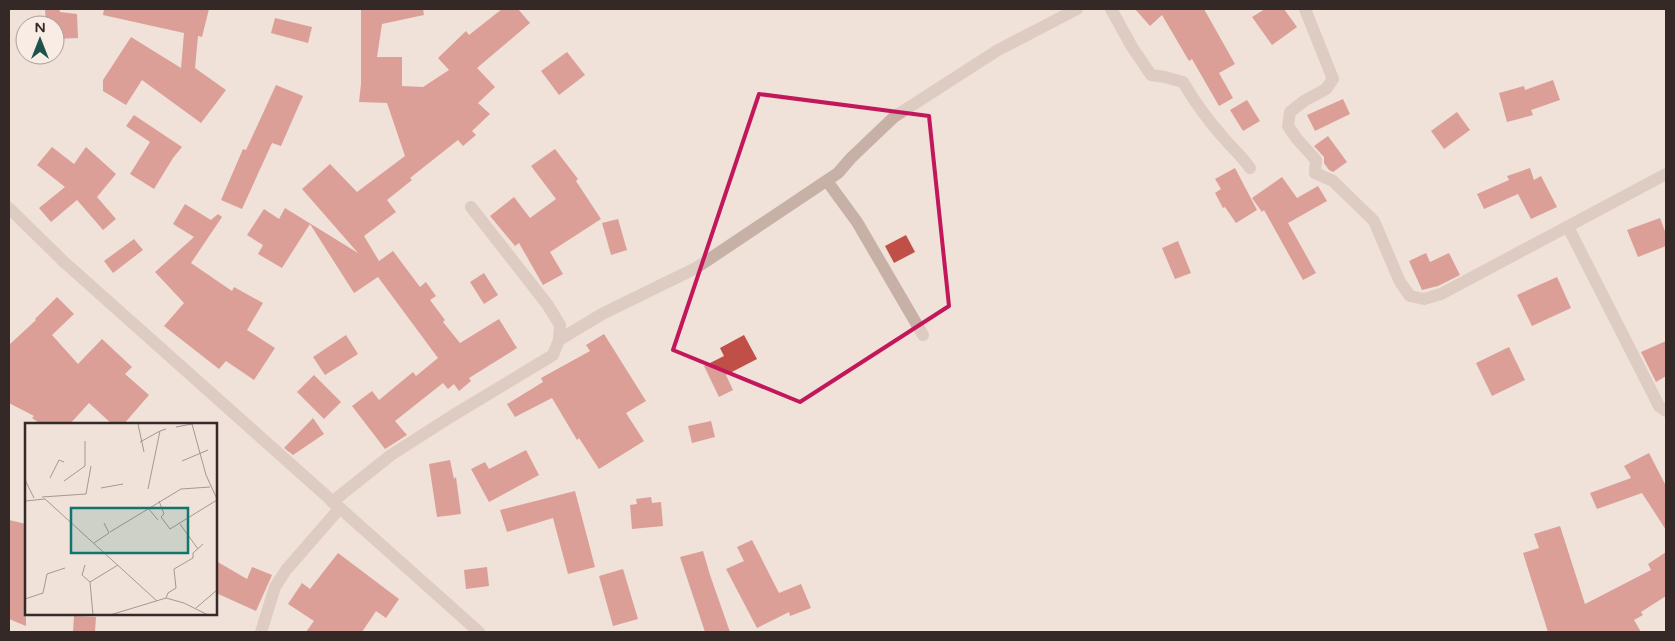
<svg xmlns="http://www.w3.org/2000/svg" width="1675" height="641" viewBox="0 0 1675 641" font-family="'Varela Round',sans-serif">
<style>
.building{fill:#c04f47}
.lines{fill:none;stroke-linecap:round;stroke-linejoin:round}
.minor{stroke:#c7b0a6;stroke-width:12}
.marked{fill:none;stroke:#c2185b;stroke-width:4;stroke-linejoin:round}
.inset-road{fill:none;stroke:#a59792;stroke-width:1}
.view{fill:#0f766e;fill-opacity:0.15;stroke:#0f766e;stroke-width:2.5}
.inset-edge{fill:none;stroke:#342927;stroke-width:2.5}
</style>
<rect width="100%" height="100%" fill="#f0e1d9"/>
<g class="building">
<path d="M 45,9 L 59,9 L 60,12 L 77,14 L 78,38 L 55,39 L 55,25 L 46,25 Z"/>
<path d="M 104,9 L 209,9 L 202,37 L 198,36 L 195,68 L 226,90 L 201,123 L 142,80 L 126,105 L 103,91 L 103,80 L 131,37 L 181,68 L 184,33 L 103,15 Z"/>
<path d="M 361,9 L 423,9 L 424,15 L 382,24 L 377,57 L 402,57 L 402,86 L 423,87 L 449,70 L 438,58 L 466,31 L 469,35 L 502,9 L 518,9 L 530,23 L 477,68 L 495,87 L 478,103 L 490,114 L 472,131 L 476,135 L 463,146 L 458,140 L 410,178 L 412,180 L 387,200 L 396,212 L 364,236 L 379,261 L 393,251 L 420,287 L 426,282 L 436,296 L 430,300 L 445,320 L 443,322 L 460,343 L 499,319 L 517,348 L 469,378 L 471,381 L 459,391 L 454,384 L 448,389 L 443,383 L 395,421 L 407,435 L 385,449 L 352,406 L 372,391 L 379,400 L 413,372 L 416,376 L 438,358 L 378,277 L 354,293 L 310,224 L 282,268 L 258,254 L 263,245 L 247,235 L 264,209 L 279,219 L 285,208 L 358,253 L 302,189 L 330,164 L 357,192 L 405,156 L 387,103 L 359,102 L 361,84 Z"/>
<path d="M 1135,9 L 1204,9 L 1235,64 L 1219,73 L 1233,98 L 1219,106 L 1192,59 L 1189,61 L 1162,15 L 1150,26 Z"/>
<path d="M 1265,9 L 1284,9 L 1297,27 L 1272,45 L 1252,17 Z"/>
<path d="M 275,18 L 312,27 L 308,43 L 271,33 Z"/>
<path d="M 567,52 L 585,75 L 559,95 L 541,71 Z"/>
<path d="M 1553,80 L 1560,100 L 1531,110 L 1533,115 L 1507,122 L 1499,93 L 1524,86 L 1525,90 Z"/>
<path d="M 276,85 L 303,96 L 281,146 L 272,143 L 242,209 L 221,200 L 243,149 L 246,150 Z"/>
<path d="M 1343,99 L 1350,114 L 1315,131 L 1307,115 Z"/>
<path d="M 1247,100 L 1260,121 L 1243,131 L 1230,110 Z"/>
<path d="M 1457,112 L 1470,130 L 1444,149 L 1431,131 Z"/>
<path d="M 134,115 L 182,147 L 173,158 L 154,189 L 130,174 L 150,142 L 126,126 Z"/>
<path d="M 1328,136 L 1347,162 L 1333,172 L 1329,170 L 1324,163 L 1324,157 L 1314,146 Z"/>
<path d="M 52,147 L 74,164 L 86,147 L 116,174 L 97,197 L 116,219 L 103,230 L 77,200 L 51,222 L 39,208 L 65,187 L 37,165 Z"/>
<path d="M 555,149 L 578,179 L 576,181 L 601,219 L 550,252 L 563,274 L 543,285 L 519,243 L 515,246 L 490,216 L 514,197 L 530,218 L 556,199 L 531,166 Z"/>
<path d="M 1235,168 L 1257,210 L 1236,223 L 1225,207 L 1223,208 L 1215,193 L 1221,189 L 1215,179 Z"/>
<path d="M 1530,168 L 1534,180 L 1541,176 L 1557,207 L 1531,219 L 1518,194 L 1484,209 L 1477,194 L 1509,180 L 1507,176 Z"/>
<path d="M 1282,177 L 1297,198 L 1318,186 L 1327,201 L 1288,223 L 1316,273 L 1303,280 L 1264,210 L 1262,212 L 1252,198 Z"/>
<path d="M 185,204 L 211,220 L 218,214 L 222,217 L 191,263 L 232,291 L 234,287 L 263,303 L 247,330 L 275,348 L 254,380 L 226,361 L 219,369 L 164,326 L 184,303 L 155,272 L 194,237 L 173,224 Z"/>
<path d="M 1660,218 L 1666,234 L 1666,246 L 1638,257 L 1627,230 Z"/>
<path d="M 618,219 L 627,250 L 611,255 L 602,223 Z"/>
<path d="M 906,235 L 915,252 L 894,263 L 885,246 Z"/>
<path d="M 134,239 L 143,250 L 113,273 L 104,261 Z"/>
<path d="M 1178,241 L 1191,273 L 1175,279 L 1162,248 Z"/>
<path d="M 1426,253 L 1430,262 L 1449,253 L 1460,275 L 1438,286 L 1422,290 L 1409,261 Z"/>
<path d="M 484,273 L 498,295 L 484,304 L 470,282 Z"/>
<path d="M 1557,277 L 1571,308 L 1532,326 L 1517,295 Z"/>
<path d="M 57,297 L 74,314 L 52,335 L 78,364 L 102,339 L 132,367 L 125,374 L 149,395 L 123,425 L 113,425 L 89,403 L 69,425 L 42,425 L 32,418 L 34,416 L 9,403 L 9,345 L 36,320 L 35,319 Z"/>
<path d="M 604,334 L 646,401 L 626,413 L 644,441 L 599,469 L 579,438 L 577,440 L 552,398 L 515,417 L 507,404 L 543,382 L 541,378 L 590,351 L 586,345 Z"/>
<path d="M 346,335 L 358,354 L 325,375 L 313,357 Z"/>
<path d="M 744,335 L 757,359 L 726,375 L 733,390 L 719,397 L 704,366 L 724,356 L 720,348 Z"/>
<path d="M 1666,341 L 1666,376 L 1656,382 L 1641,352 Z"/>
<path d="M 1509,347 L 1525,380 L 1492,396 L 1476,363 Z"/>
<path d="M 314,375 L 341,402 L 324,419 L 297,392 Z"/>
<path d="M 313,418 L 324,434 L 293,455 L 284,448 Z"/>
<path d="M 711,421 L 715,437 L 692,443 L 688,426 Z"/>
<path d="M 526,450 L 539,475 L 489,502 L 471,469 L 485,462 L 489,469 Z"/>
<path d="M 1649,453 L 1666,486 L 1666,530 L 1642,493 L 1597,509 L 1590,493 L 1631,478 L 1624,466 Z"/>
<path d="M 450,460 L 454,479 L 456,477 L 461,514 L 437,517 L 429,464 Z"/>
<path d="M 575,491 L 595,567 L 568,574 L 553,518 L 507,532 L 500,510 Z"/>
<path d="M 651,497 L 652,503 L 661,502 L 663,526 L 632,529 L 630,505 L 637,504 L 636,499 Z"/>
<path d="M 9,520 L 26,524 L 26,626 L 9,619 Z"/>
<path d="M 1560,526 L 1585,604 L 1651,570 L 1648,564 L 1666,552 L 1666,596 L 1641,612 L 1643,615 L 1634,620 L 1641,632 L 1548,632 L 1523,553 L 1539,548 L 1534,534 Z"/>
<path d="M 752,540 L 779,593 L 801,584 L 811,608 L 790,616 L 789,612 L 757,628 L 726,569 L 744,561 L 737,547 Z"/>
<path d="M 703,551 L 710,575 L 730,632 L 705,632 L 680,557 Z"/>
<path d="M 338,553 L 399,599 L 386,618 L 376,611 L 362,632 L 306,632 L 314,621 L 288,604 L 302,583 L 310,589 Z"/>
<path d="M 216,561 L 247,579 L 252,567 L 272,575 L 256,611 L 216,593 Z"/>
<path d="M 487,567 L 489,586 L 466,589 L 464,570 Z"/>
<path d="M 623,569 L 638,619 L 613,626 L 599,576 Z"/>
<path d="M 74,616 L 96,617 L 95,632 L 73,632 Z"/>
</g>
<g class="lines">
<g class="minor">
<path d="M 1111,9 L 1132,47 L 1151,75 L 1165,77 L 1183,82 C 1194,101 1207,119 1222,136 C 1231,147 1242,156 1250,168"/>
<path d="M 1305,9 L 1333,79 L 1326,89 L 1304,101 L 1290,112 L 1288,126 L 1297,139 L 1316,160 L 1315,173 L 1333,181 L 1374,221 L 1400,282 L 1410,296 L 1424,299 L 1441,294 L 1666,174"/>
<path d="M 827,181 L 857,222 L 923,335"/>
<path d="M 9,208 L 63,261 L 479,632"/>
<path d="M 1568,227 L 1659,406 L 1666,411"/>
<path d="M 559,340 L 602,314 L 696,268 L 838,173 L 851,158 L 894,117 L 998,50 L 1077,9"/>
<path d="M 332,502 L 391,455 L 452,416 L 553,355 L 559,340 L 560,325 L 547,304 L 471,207"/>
<path d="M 261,632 L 275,587 L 286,570 L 339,509"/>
</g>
</g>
<path d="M0 0H1675V641H0ZM 759,94 L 929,116 L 949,306 L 800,402 L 673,350 Z" fill="#f0e1d9" fill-opacity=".55" fill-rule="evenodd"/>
<path class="marked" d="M 759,94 L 929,116 L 949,306 L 800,402 L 673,350 Z"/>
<g transform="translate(25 423)">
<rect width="192" height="192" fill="#f0e1d9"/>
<path class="inset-road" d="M 113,1 L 119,29M 151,4 L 167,1 L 181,52 L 192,76M 115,19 L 135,8M 157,38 L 183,27M 25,55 L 34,37 L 39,39M 0,57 L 9,75M 39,58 L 60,43 L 60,18M 76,65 L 98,61M 123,66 L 135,8 L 141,6M 17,74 L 61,71 L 66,43M 0,78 L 20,76 L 132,178M 134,78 L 139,91 L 136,94 L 145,106 L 192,77M 123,85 L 133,97M 155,101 L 173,126M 85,109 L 156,66 L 185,64M 69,120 L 84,110 L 79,100M 60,142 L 57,152 L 65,159 L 93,142M 65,159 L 68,192M 141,175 L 143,170 L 151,165 L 149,146 L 168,135 L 168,130 L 178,121M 0,176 L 18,170 L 22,151 L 40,145M 171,185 L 192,167M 85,192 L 141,175 L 159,180 L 183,192"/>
<path class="view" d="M 46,85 L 163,85 L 163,130 L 46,130 Z"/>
<rect width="192" height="192" class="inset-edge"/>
</g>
<rect width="1675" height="641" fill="none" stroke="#342927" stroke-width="20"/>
<g transform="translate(40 40)"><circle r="24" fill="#f8ece5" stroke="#aa9e99"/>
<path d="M0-4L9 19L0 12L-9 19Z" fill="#1e534d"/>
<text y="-8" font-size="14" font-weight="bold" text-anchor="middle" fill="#342927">N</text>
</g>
</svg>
